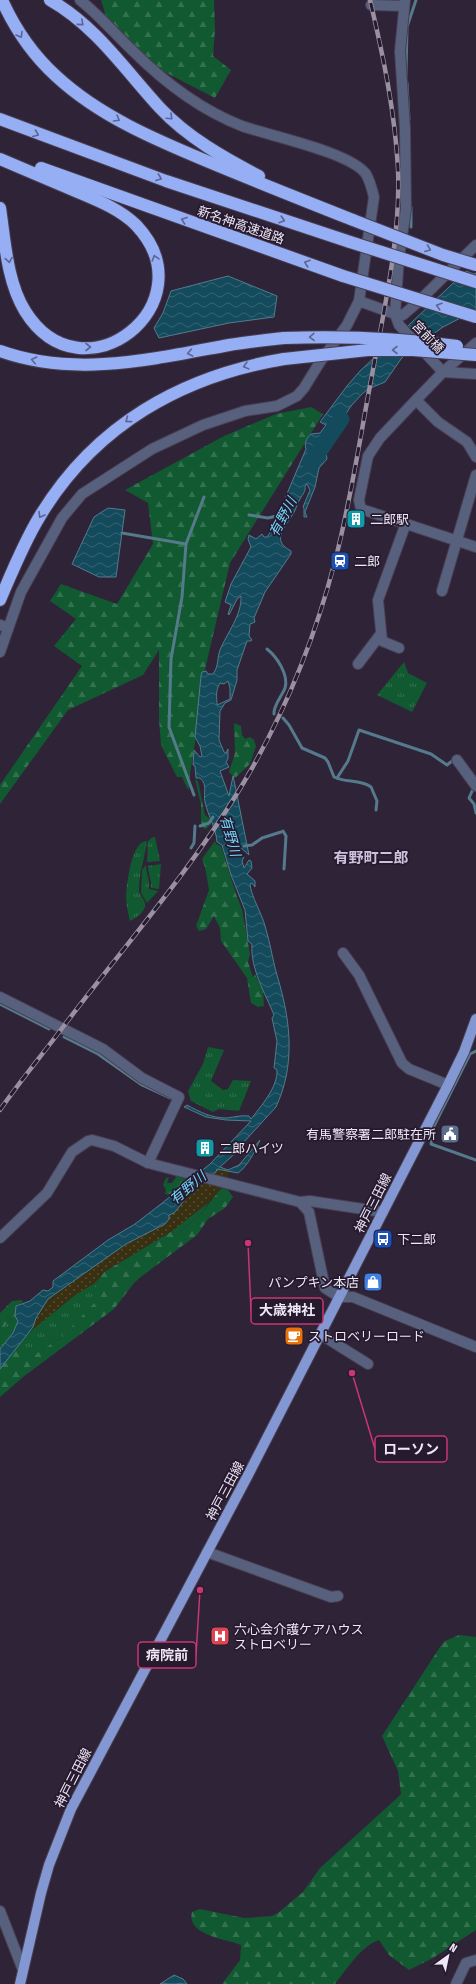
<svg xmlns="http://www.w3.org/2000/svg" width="476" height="1984" viewBox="0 0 476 1984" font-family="'Fira Sans Condensed','Noto Sans JP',sans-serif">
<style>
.grass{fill:url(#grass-tufts)}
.forest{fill:url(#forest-firs)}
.sand{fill:url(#sand-dots)}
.water{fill:url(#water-waves);stroke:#557a8b;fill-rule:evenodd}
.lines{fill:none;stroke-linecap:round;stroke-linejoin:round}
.stream{stroke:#557a8b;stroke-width:3}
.river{stroke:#134b5d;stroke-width:17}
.minor-casing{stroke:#4a3e52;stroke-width:12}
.major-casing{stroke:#4a3e52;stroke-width:12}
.highway-casing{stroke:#4a3e52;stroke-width:14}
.minor{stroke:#57617e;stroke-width:10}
.major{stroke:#8398d3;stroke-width:10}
.highway{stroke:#95aef4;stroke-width:12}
.rail-casing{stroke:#9a90a1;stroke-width:4.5}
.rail{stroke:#251a2e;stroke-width:3;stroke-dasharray:9;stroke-linecap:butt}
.highway-bridge-casing{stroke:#4a3e52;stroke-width:14;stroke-linecap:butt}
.highway-bridge{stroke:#95aef4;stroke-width:12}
.oneway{stroke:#5d6491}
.labels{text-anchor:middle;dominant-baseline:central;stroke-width:3.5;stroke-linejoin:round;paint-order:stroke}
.street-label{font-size:13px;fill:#efe7f5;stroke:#251a2e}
.poi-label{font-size:13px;fill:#efe7f5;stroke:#251a2e;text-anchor:start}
.water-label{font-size:14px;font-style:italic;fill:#71d7fc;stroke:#251a2e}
.quarter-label{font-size:15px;font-weight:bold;fill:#cebfda;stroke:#251a2e}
.leader{fill:none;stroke:#c93772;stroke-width:1.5}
.callout-dot{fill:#c93772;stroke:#251a2e;stroke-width:1.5}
.callout{fill:#251a2e;stroke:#c93772;stroke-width:1.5}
.callout-label{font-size:14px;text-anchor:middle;font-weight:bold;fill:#efe7f5}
</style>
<defs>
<pattern id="grass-tufts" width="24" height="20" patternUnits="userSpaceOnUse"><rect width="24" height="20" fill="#115930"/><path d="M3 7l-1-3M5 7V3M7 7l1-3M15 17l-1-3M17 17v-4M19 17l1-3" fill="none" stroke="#34714f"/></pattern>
<pattern id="forest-firs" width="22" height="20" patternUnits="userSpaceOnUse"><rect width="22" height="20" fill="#115930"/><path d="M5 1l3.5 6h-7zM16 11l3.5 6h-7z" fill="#34714f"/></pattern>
<pattern id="sand-dots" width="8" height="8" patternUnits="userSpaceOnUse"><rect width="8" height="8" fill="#383010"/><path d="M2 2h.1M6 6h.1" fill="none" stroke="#554e33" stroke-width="1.8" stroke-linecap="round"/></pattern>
<pattern id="water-waves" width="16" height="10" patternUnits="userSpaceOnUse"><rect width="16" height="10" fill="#134b5d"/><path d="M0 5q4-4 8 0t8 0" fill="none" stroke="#366575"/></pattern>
</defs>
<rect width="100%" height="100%" fill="#2f2338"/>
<g class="grass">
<path d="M 404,662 L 408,673 L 427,683 L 412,712 L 377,695 Z"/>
<path d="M 153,837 L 155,837 L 160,861 L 147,862 L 148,841 Z"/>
<path d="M 147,841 C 145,858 139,872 139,890 C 139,896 147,900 145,907 C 143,913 135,919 130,921 C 128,913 126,904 126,896 C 127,883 131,841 147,841 Z"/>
<path d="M 161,864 L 159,889 L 151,888 C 152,879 148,875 148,866 Z"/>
<path d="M 146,865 C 146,874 150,879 149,889 L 158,891 L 147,903 L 141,893 L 142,870 Z"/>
<path d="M 208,1047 L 224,1050 L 211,1081 L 223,1090 L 228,1089 L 233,1080 L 251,1081 L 239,1111 L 219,1109 L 213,1112 L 191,1101 L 188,1091 L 203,1064 Z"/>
<path d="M 209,1202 L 201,1214 L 175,1236 L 172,1231 Z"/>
<path d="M 104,1272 L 95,1286 L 95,1302 L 88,1311 L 61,1338 L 28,1359 L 18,1345 L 27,1334 L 75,1295 L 94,1283 Z"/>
<path d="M 15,1316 L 18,1321 L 13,1333 L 0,1349 L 0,1331 Z"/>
</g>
<g class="forest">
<path d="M 101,0 L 214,0 L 215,30 L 213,56 L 231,70 L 215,98 L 155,67 L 107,20 Z"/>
<path d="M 311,407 L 323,414 L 230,563 L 203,678 L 195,743 L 190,774 L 189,790 L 186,786 L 182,777 L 177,777 L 161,745 L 159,719 L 159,650 L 143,675 L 68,710 L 0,804 L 0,785 L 82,666 L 54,646 L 76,619 L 50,601 L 61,584 L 117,604 L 153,544 L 148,503 L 125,490 L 224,436 L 276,414 Z"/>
<path d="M 234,723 L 241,726 L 242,735 L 245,739 L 250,737 L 254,740 L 256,746 L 250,764 L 235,778 L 229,772 L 235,753 Z"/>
<path d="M 195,779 L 198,781 L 205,815 L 209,818 L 211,824 L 206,829 L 203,828 L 201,824 L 201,805 Z"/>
<path d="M 215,841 L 216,844 L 221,846 L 236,894 L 242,909 L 250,954 L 248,962 L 253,977 L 255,974 L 263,991 L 264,1006 L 258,1007 L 251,1003 L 247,978 L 221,941 L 220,928 L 214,916 L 206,929 L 199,931 L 196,926 L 209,890 L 205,867 L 202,859 Z"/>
<path d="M 173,1174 L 190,1179 C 187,1187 173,1196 165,1194 L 166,1190 L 163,1185 L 166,1178 L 169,1177 L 167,1183 L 172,1183 L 176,1177 Z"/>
<path d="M 226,1187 L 233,1197 L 225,1208 L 208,1219 L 197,1235 L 142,1276 L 134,1283 L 114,1309 L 23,1377 L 0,1397 L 0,1367 L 16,1345 L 22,1343 L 29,1358 L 61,1338 L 95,1302 L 95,1286 L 104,1272 L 172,1231 L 175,1236 L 201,1214 L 220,1189 Z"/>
<path d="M 22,1300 L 23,1302 L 16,1306 L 15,1316 L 0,1331 L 0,1313 L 12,1301 Z"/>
<path d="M 459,1635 L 476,1637 L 476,1930 L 433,1958 L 409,1970 L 389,1955 L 379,1940 C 360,1947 347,1969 335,1984 L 222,1984 L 240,1960 L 241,1945 C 225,1939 186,1935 192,1912 L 200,1909 L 244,1918 L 272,1916 L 279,1912 L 303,1892 L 320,1868 L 396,1799 L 401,1794 L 398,1771 L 382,1736 L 440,1647 L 445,1641 Z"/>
</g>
<path class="sand" d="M 217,1168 L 230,1171 L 225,1185 L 209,1202 L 172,1231 L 104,1272 L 95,1283 L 75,1295 L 27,1334 C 35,1324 38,1310 48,1299 L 126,1244 L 144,1234 L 169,1215 L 181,1201 L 178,1202 L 177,1200 L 215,1172 Z"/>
<g class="water">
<path d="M 466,271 L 474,274 L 476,273 L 476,310 L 443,327 L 408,352 L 401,359 L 385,382 L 368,389 L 362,394 L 351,406 L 330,438 L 327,437 L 322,448 L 326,452 L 327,459 L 319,468 L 315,487 L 305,512 L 307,517 L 304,517 L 304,508 L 303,507 L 310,490 L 307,484 L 305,486 C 306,490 304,493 301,497 C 297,503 296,511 291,517 C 283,530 272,541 291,551 L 291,554 L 265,592 L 254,618 L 255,622 L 250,624 L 249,636 L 252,640 L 251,641 L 247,641 L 237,670 L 237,680 L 231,700 L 225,703 L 220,711 L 219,740 L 224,752 L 226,753 L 228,749 L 228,759 L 226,762 L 229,767 L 220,771 L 229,796 L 233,776 L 235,785 L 249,855 L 241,848 L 240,852 L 244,857 L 242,861 L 244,868 L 249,860 L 251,861 L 252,868 L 247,874 L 255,881 L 255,887 L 252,883 L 250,884 C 251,896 262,914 265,926 C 271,945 273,964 279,982 C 291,1024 295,1066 276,1107 L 243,1143 L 242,1147 L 220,1167 L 228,1170 L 239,1165 L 260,1140 C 255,1151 248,1166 238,1173 L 217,1169 L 216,1172 L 177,1199 L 178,1202 L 184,1200 L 184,1201 L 174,1213 L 169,1215 L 169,1219 L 165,1224 L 126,1244 L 48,1299 L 36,1318 L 33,1327 L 0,1369 L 0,1349 L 13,1333 L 18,1321 L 15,1316 L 16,1306 L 30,1301 L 43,1290 L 48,1291 L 53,1287 L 53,1281 L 108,1240 L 135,1224 L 161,1204 L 210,1164 L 251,1121 L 226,1120 L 206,1117 L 184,1107 L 187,1105 C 200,1112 211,1118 227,1118 C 234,1117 242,1115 249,1116 L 251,1119 C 261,1106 278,1087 277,1070 L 274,1068 L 277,1041 L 272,1018 L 274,1015 C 265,993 250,968 252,944 L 248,941 L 245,910 L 231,875 L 222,845 L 217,842 C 216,828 208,816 205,802 C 203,793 208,785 200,778 L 196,778 L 195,766 L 193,765 L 194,750 L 200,757 L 202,756 L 200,746 L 195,737 L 201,676 L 202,672 L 206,671 L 208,674 L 213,674 C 219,666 217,658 220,650 C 227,633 242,615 241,596 L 237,599 L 229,615 L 228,614 L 231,605 L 225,602 L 231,584 L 251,547 L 248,539 L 249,535 L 256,539 L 262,534 L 264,537 L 267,537 C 272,531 286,503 286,496 L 306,449 C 304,443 306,439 311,434 L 320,433 L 326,425 L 320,422 L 347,386 L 360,371 ZM 228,681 L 230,688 L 230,699 L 217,705 C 217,697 215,691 220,683 L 224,684 Z"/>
<path d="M 228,276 L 277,296 L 274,317 L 229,323 L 159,338 L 154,328 L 163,313 L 171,291 Z"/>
<path d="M 108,508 L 125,510 L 116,577 L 99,577 L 72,564 L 94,517 Z"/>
<path d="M 174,1975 L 183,1979 L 187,1984 L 160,1984 Z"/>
</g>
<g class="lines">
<g class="stream">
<path d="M 406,75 L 407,27 L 416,0"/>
<path d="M 407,83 L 409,119"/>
<path d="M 411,227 L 411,207"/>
<path d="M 249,515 L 268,518 L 281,515"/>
<path d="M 122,533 L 186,544 L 204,497"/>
<path d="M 186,544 L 182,597 L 171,659 L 169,727 L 194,795"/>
<path d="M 267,649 C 277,657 289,675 285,688 C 282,696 273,706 274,714"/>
<path d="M 283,718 L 289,725 L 302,748 L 325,758 L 328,762 L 334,777 C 346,783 360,779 371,787 L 377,801 L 376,810"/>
<path d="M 337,778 L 348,761 L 359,730 L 431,754 L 447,765 L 452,761"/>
<path d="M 471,786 L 473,789 L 469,798 L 474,804 L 476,813"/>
<path d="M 200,826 L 209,823 L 213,817"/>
<path d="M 283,831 L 286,836 L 284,869"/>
<path d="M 244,846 L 252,845 L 262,838 L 281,832"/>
<path d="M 191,848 L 194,843 L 195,826"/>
<path d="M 0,1004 L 49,1029"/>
<path d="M 64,1037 L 98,1054 L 142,1085 L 170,1098"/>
<path d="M 476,1051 L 470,1054 L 434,1126 L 431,1144 L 476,1160"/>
</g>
<path class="river" d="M 311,463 L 341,419"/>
<defs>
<g id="minor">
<path d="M 80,0 C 99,15 115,34 133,51 C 164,82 201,110 242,126 C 270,136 350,152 366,174 C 370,181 372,189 374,197 L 359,301"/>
<path d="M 405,0 L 400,51 L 405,129 L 406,209 L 399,257 L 395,314 L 399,325 L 443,372 L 476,374"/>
<path d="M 371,5 L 404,6"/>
<path d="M 476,343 L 443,372 L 416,400 L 380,438 L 368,456 L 359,500 L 361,509 L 476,547"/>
<path d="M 416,400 L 438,422 L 467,442 L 476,457"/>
<path d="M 442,591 L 476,475"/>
<path d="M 8,629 L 21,592 L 62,518 L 82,494 L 152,449 L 203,425 L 245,411 L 277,406 L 297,396 L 304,388 L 320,362 L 347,325 L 359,301 L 395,314 L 403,315 L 417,303 L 476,245"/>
<path d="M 399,648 L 382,641 L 378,600 L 406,523"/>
<path d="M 0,652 L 8,629 L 1,625"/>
<path d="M 358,664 L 380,635"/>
<path d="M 457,760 L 476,786"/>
<path d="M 343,953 L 359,975 L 402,1063 L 409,1069 L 448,1085"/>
<path d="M 0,997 L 103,1049 L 142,1078 L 179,1097 L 148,1163"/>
<path d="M 300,1202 L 310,1201 L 383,1212"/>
<path d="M 0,1238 L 47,1193 L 72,1152 L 88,1141 L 92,1140 L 114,1146 L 148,1163 L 300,1202 L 309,1212 L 325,1288 L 339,1297 L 353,1297 L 476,1347"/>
<path d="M 320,1334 L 368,1364"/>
<path d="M 207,1552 L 331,1597 L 338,1596"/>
<path d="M 0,1911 L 23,1970"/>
<path d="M 456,1984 L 466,1963 L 476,1960"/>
</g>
<path id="major" d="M 20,1984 L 41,1893 L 49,1865 L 71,1809 L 247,1477 L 448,1085 L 464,1052 L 476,1019"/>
<g id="highway">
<path d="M 2,0 C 15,29 32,54 56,76 C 99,116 156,140 209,162 C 257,182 305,201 353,220"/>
<path d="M 50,0 C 96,26 125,70 160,108 C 187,137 224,158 259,176"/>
<path d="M 0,119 L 166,181 L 350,242"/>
<path d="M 0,159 C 24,169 49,180 73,190 C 94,199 119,208 136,225 C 210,303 83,404 25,311 C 7,282 5,241 0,208"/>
<path d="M 41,168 L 343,276"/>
<path d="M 0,351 C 75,378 153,359 229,345 C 247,342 266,340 284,338"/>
<path d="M 0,600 C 12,572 24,542 40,516 C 95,425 182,376 284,359"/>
</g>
</defs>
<use href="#minor" class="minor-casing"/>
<use href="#major" class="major-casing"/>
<use href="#highway" class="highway-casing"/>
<use href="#minor" class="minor"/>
<use href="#major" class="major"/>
<use href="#highway" class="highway"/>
<defs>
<path id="rail" d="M 0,1110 C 20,1081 42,1055 63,1027 C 122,949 187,875 238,792 C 282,720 314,642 335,561 C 351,500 360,437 372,375 C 384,311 401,234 398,169 C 395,112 383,55 370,0"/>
</defs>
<use href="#rail" class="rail-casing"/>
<use href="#rail" class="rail"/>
<defs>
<g id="highway-bridge">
<path d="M 353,220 L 443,255 L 476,265"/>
<path d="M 350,242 L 476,282"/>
<path d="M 343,276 L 476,317"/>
<path d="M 284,338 C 342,336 399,338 457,346"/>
<path d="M 284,359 L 368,350 L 413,350 L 476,355"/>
</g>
</defs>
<use href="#highway-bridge" class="highway-bridge-casing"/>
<use href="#highway-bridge" class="highway-bridge"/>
</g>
<defs><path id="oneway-chevron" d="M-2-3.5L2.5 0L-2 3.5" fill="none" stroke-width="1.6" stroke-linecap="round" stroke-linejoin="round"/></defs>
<g class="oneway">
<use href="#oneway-chevron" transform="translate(81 23) rotate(41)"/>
<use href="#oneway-chevron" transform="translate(20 35) rotate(59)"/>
<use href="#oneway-chevron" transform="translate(170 117) rotate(43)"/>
<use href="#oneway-chevron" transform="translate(117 119) rotate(30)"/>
<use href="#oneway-chevron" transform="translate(36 134) rotate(21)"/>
<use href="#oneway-chevron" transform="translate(159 178) rotate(20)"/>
<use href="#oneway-chevron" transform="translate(184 220) rotate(-160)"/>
<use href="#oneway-chevron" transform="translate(282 220) rotate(18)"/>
<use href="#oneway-chevron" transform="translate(428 249) rotate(22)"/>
<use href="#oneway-chevron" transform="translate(155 258) rotate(-106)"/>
<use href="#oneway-chevron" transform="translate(9 260) rotate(80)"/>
<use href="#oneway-chevron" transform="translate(307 263) rotate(-161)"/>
<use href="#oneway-chevron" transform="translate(439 306) rotate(-163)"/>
<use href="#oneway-chevron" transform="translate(312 337) rotate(178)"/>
<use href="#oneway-chevron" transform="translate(88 347)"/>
<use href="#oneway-chevron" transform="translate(395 350) rotate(180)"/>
<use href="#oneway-chevron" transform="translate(190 353) rotate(169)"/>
<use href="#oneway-chevron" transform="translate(34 360) rotate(-167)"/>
<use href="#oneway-chevron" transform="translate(246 366) rotate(165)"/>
<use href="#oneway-chevron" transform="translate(128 420) rotate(143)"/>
<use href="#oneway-chevron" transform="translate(41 515) rotate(121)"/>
</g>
<defs>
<symbol id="building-square" viewBox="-11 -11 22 22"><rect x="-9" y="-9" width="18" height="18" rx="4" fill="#0f9aa8" stroke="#251a2e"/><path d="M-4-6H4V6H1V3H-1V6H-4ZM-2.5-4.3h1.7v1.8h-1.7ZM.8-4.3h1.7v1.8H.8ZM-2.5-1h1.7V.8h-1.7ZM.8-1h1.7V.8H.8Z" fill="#fff"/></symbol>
<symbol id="station-square" viewBox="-11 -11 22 22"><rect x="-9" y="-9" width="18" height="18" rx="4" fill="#1a4fb4" stroke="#251a2e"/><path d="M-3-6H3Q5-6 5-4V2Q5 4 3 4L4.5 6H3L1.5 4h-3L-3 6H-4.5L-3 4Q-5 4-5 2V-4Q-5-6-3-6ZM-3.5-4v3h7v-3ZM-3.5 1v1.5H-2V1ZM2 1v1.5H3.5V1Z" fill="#fff"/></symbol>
<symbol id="civic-square" viewBox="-11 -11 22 22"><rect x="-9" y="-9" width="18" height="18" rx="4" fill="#5c6f8a" stroke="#251a2e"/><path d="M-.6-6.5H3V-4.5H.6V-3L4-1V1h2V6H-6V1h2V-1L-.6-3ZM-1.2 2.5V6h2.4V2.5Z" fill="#fff"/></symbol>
<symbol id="bus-square" viewBox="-11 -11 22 22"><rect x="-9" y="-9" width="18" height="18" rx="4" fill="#1a4fb4" stroke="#251a2e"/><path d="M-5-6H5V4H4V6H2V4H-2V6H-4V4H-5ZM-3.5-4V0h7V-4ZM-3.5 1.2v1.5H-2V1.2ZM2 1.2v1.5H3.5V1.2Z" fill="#fff"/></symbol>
<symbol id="shop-square" viewBox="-11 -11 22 22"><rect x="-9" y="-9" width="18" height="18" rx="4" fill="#3f7fe0" stroke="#251a2e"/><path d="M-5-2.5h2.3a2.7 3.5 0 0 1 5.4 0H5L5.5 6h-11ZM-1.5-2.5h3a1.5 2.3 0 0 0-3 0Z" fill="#fff"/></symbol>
<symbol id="cafe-square" viewBox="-11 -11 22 22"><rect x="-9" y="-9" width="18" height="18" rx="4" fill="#e8710a" stroke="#251a2e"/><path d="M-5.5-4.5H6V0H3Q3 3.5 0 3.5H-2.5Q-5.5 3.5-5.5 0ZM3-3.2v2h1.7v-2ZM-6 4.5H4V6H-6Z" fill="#fff"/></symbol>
<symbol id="hospital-square" viewBox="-11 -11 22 22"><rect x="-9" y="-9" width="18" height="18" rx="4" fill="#e0444e" stroke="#251a2e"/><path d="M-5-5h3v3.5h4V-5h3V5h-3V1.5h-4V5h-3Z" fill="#fff"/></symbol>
</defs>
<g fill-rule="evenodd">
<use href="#building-square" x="345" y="508" width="22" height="22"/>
<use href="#station-square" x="329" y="550" width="22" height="22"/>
<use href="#civic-square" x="439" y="1123" width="22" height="22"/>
<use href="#building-square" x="194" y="1137" width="22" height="22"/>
<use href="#bus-square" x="372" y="1228" width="22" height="22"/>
<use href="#shop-square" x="362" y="1271" width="22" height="22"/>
<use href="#cafe-square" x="283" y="1325" width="22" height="22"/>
<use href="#hospital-square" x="209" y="1625" width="22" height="22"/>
</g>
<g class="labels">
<g class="street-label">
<text transform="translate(241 225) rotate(19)">新名神高速道路</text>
<text transform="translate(428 337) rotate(46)">宮前橋</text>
<text transform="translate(373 1203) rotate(-63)">神戸三田線</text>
<text transform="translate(225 1491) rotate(-62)">神戸三田線</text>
<text transform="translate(73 1778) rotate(-63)">神戸三田線</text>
</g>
<g class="poi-label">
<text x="370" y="519">二郎駅</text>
<text x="354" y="561">二郎</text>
<text x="436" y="1134" text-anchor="end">有馬警察署二郎駐在所</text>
<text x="219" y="1148">二郎ハイツ</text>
<text x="397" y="1239">下二郎</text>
<text x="359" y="1282" text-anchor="end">パンプキン本店</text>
<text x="308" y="1336">ストロベリーロード</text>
<text x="234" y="1629">六心会介護ケアハウス<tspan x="234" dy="15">ストロベリー</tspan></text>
</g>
<g class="water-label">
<text transform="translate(283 517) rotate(-62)">有野川</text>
<text transform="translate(230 836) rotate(74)">有野川</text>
<text transform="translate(188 1188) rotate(-40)">有野川</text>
</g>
<g class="quarter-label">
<text x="371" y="858">有野町二郎</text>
</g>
</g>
<path class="leader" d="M248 1243L251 1311M352 1373L375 1449M200 1590L196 1655"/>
<g class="callout-dot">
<circle cx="248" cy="1243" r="4"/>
<circle cx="352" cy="1373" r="4"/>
<circle cx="200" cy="1590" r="4"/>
</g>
<g class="callout">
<rect x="251" y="1298" width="72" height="26" rx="4"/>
<rect x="375" y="1436" width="72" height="26" rx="4"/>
<rect x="138" y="1642" width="58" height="26" rx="4"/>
</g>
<g class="callout-label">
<text x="287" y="1315">大歳神社</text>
<text x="411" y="1454">ローソン</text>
<text x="167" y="1660">病院前</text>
</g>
<g transform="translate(448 1956) rotate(33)" stroke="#251a2e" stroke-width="3" paint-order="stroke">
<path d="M0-3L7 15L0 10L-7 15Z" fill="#efe7f5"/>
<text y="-6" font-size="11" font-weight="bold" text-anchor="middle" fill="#efe7f5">N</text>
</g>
</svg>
